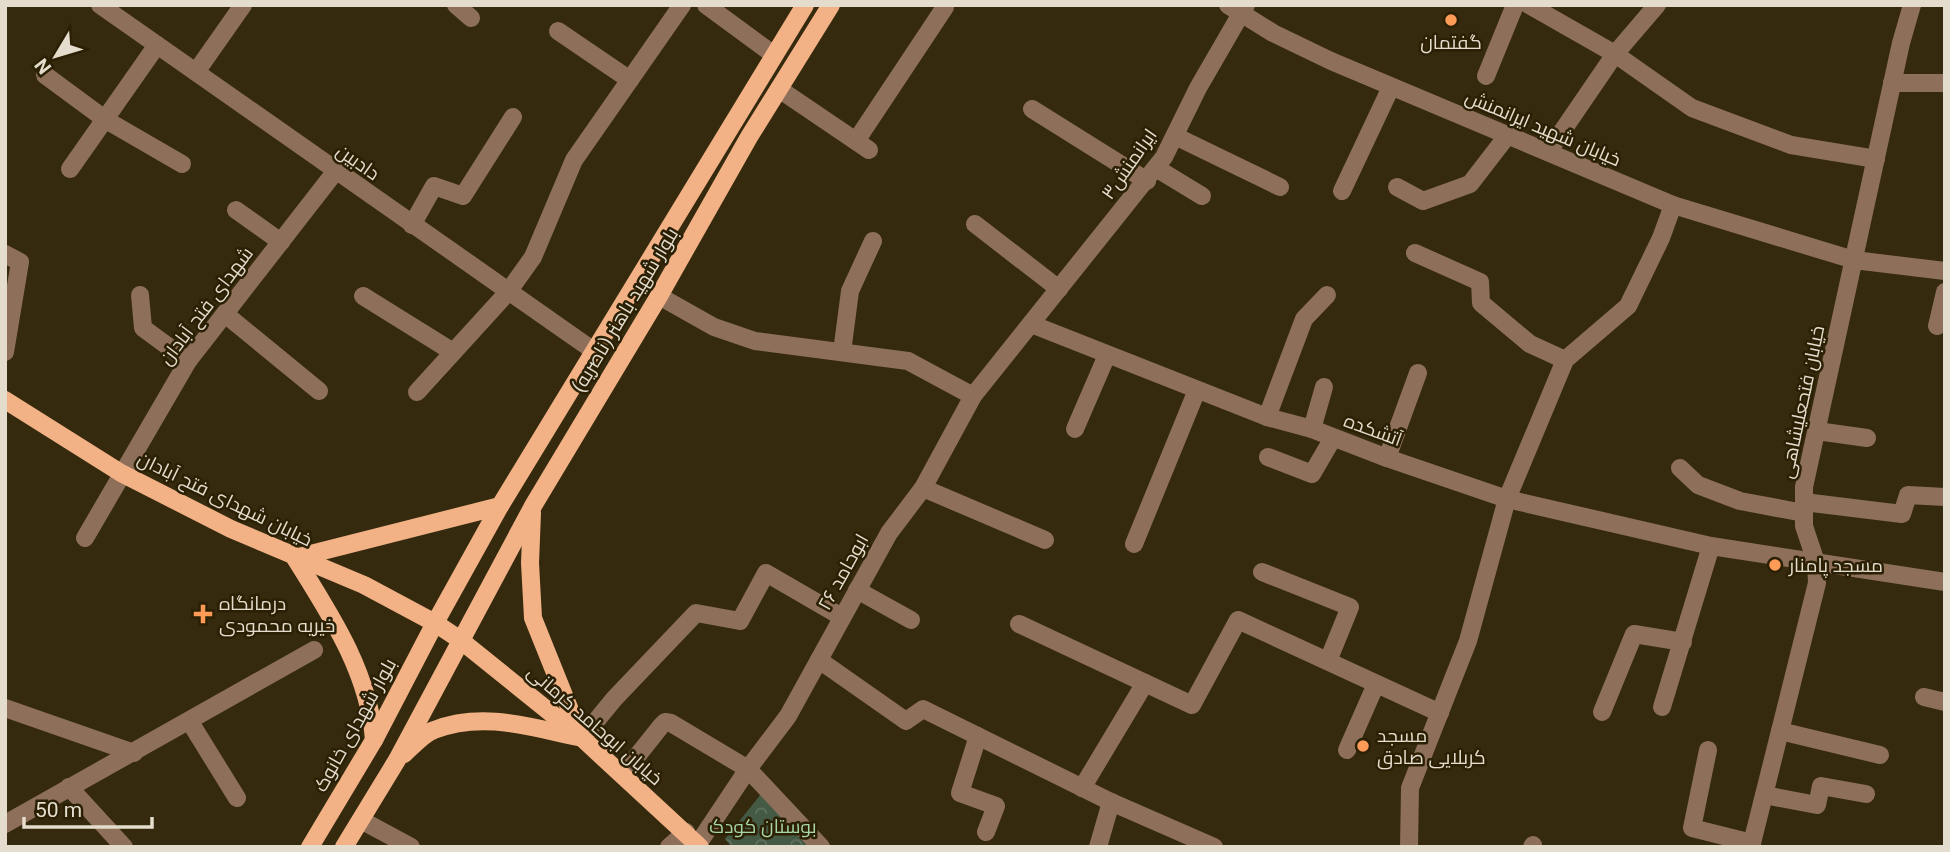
<svg xmlns="http://www.w3.org/2000/svg" width="1950" height="852" viewBox="0 0 1950 852" font-family="Roboto,Cairo,sans-serif">
<style>
.park{fill:url(#park-crowns)}
.lines{fill:none;stroke-linecap:round;stroke-linejoin:round}
.minor{stroke:#8e6f5a;stroke-width:18}
.major{stroke:#f2b286;stroke-width:18}
.poi-dot{fill:#fe9c57;stroke:#2b2004;stroke-width:2.5}
.labels{text-anchor:middle;dominant-baseline:central;stroke-width:5;stroke-linejoin:round;paint-order:stroke}
.poi-label{font-size:19px;fill:#e4ddcd;stroke:#2b2004;text-anchor:start}
.street-label{font-size:19px;fill:#e4ddcd;stroke:#2b2004}
.park-label{font-size:19px;fill:#a8d5a6;stroke:#2b2004}
</style>
<defs>
<pattern id="park-crowns" width="20" height="18" patternUnits="userSpaceOnUse" patternTransform="scale(1.75)"><rect width="20" height="18" fill="#455a44"/><path d="M2 6a3 3 0 1 1 6 0M12 15a3 3 0 1 1 6 0" fill="none" stroke="#60715e"/></pattern>
</defs>
<rect width="100%" height="100%" fill="#352a0e"/>
<path class="park" d="M 761,794 L 812,847 L 732,847 L 725,839 Z"/>
<g class="lines">
<g class="minor">
<path d="M 100,5 L 594,351"/>
<path d="M 456,5 L 471,18"/>
<path d="M 706,5 L 774,55"/>
<path d="M 1228,5 L 1273,33 L 1331,61 L 1673,205 L 1854,260 L 1945,271"/>
<path d="M 1529,5 L 1615,54 L 1692,108 L 1791,145 L 1876,159"/>
<path d="M 558,31 L 630,80"/>
<path d="M 196,72 L 243,5"/>
<path d="M 45,75 L 106,120 L 182,164"/>
<path d="M 1486,76 L 1515,5"/>
<path d="M 1892,83 L 1945,83"/>
<path d="M 779,89 L 869,150"/>
<path d="M 1032,109 L 1147,181"/>
<path d="M 1175,136 L 1280,187"/>
<path d="M 856,141 L 945,7 L 943,5"/>
<path d="M 1548,152 L 1615,54 L 1657,5"/>
<path d="M 1156,168 L 1202,196"/>
<path d="M 70,169 L 157,45"/>
<path d="M 1397,187 L 1423,201 L 1470,184 L 1507,136"/>
<path d="M 1342,191 L 1391,87"/>
<path d="M 236,210 L 281,242"/>
<path d="M 975,224 L 1059,289"/>
<path d="M 412,225 L 434,186 L 463,196 L 513,117"/>
<path d="M 1415,253 L 1480,282 L 1481,303 L 1530,344 L 1565,360"/>
<path d="M 5,254 L 20,262 L 5,352"/>
<path d="M 140,295 L 143,328 L 188,361"/>
<path d="M 363,296 L 453,352"/>
<path d="M 659,296 L 714,327 L 755,341 L 908,361 L 973,396"/>
<path d="M 225,314 L 319,391"/>
<path d="M 1031,324 L 1267,417 L 1312,429 L 1387,458 L 1507,499 L 1711,546 L 1945,582"/>
<path d="M 1937,326 L 1945,292"/>
<path d="M 842,352 L 850,291 L 873,241"/>
<path d="M 417,392 L 508,292 L 533,257 L 574,160 L 682,5"/>
<path d="M 1267,417 L 1304,319 L 1327,295"/>
<path d="M 1075,429 L 1107,355"/>
<path d="M 1312,429 L 1324,387"/>
<path d="M 1817,431 L 1867,438"/>
<path d="M 1268,457 L 1312,474 L 1333,438"/>
<path d="M 1387,458 L 1418,373"/>
<path d="M 1680,468 L 1698,485 L 1740,501 L 1804,513"/>
<path d="M 923,488 L 1045,540"/>
<path d="M 1804,502 L 1902,514 L 1908,495 L 1945,497"/>
<path d="M 85,538 L 188,361 L 335,172"/>
<path d="M 1134,544 L 1197,390"/>
<path d="M 1262,572 L 1350,607 L 1328,661"/>
<path d="M 857,590 L 911,620"/>
<path d="M 1019,624 L 1192,705 L 1238,620 L 1440,713"/>
<path d="M 819,660 L 906,721 L 923,709 L 1111,802 L 1214,847"/>
<path d="M 1924,697 L 1945,702"/>
<path d="M 1662,707 L 1711,546"/>
<path d="M 5,708 L 134,753"/>
<path d="M 1602,712 L 1634,634 L 1683,642"/>
<path d="M 190,722 L 237,798"/>
<path d="M 1780,731 L 1880,755"/>
<path d="M 978,736 L 960,793 L 996,806 L 986,832"/>
<path d="M 582,738 L 614,699 L 696,613 L 740,621 L 766,573 L 842,617"/>
<path d="M 1347,750 L 1376,684"/>
<path d="M 1708,750 L 1692,828 L 1752,843"/>
<path d="M 622,775 L 661,726 L 665,722 L 671,723 L 748,769 L 821,847"/>
<path d="M 69,787 L 124,847"/>
<path d="M 1082,788 L 1145,683"/>
<path d="M 1764,795 L 1817,805 L 1821,786 L 1866,794"/>
<path d="M 361,820 L 411,847"/>
<path d="M 5,824 L 314,650"/>
<path d="M 698,844 L 748,769 L 788,716 L 889,533 L 923,488 L 973,396 L 1164,157 L 1198,88 L 1246,5"/>
<path d="M 669,847 L 686,832"/>
<path d="M 1098,847 L 1111,802"/>
<path d="M 1409,847 L 1410,788 L 1468,641 L 1507,499 L 1565,360 L 1628,306 L 1661,238 L 1673,205"/>
<path d="M 1532,847 L 1533,845"/>
<path d="M 1751,847 L 1817,583 L 1816,562 L 1804,526 L 1804,487 L 1901,43 L 1912,5"/>
</g>
<g class="major">
<path d="M 5,400 L 121,473 L 231,529 L 364,585 L 435,623 L 459,639 L 582,738 L 700,847"/>
<path d="M 532,513 L 530,563 L 533,618 L 580,735"/>
<path d="M 374,740 C 369,672 330,614 295,558 L 500,506"/>
<path d="M 404,754 C 413,746 423,734 434,730 C 482,711 530,727 578,737"/>
<path d="M 310,847 L 374,740 L 435,623 L 500,506 L 805,5"/>
<path d="M 344,847 L 397,760 L 533,506 L 659,296 L 749,137 L 831,5"/>
</g>
</g>
<g class="poi-dot">
<circle cx="1451" cy="20" r="7"/>
<circle cx="1775" cy="565" r="7"/>
<path d="M199.5 603.5h7v7h7v7h-7v7h-7v-7h-7v-7h7z"/>
<circle cx="1363" cy="746" r="7"/>
</g>
<g class="labels">
<g class="poi-label">
<text x="1451" y="42" text-anchor="middle">گفتمان</text>
<text x="1789" y="565">مسجد پامنار</text>
<text x="219" y="603">درمانگاه<tspan x="219" dy="22">خیریه محمودی</tspan></text>
<text x="1377" y="735">مسجد<tspan x="1377" dy="22">کربلایی صادق</tspan></text>
</g>
<g class="street-label">
<text transform="translate(1543 128) rotate(23)">خیابان شهید ایرانمنش</text>
<text transform="translate(358 162) rotate(35)">دادبین</text>
<text transform="translate(1129 164) rotate(-55)">ایرانمنش۳</text>
<text transform="translate(206 306) rotate(-53)">شهدای فتح آبادان</text>
<text transform="translate(625 310) rotate(-59)">بلوار شهید باهنر (ناصریه)</text>
<text transform="translate(1802 402) rotate(-78)">خیابان فتحعلیشاهی</text>
<text transform="translate(1373 430) rotate(20)">آتشکده</text>
<text transform="translate(225 499) rotate(26)">خیابان شهدای فتح آبادان</text>
<text transform="translate(843 572) rotate(-61)">ابوحامد ۲۶</text>
<text transform="translate(355 725) rotate(-61)">بلوار شهدای خانوک</text>
<text transform="translate(595 725) rotate(41)">خیابان ابوحامد کرمانی</text>
</g>
<g class="park-label">
<text x="763" y="826">بوستان کودک</text>
</g>
</g>
<rect width="1950" height="852" fill="none" stroke="#e4ddcd" stroke-width="14"/>
<g transform="translate(56 56) rotate(232)" stroke="#2b2004" stroke-width="5" paint-order="stroke">
<path d="M0-5L12 26L0 18L-12 26Z" fill="#e4ddcd"/>
<text y="-10" font-size="19" font-weight="bold" text-anchor="middle" fill="#e4ddcd">N</text>
</g>
<path d="M24 817v10h128v-10" fill="none" stroke="#e4ddcd" stroke-width="3.5"/>
<text x="35" y="817" font-size="21" fill="#e4ddcd" stroke="#2b2004" stroke-width="5" paint-order="stroke">50 m</text>
</svg>
